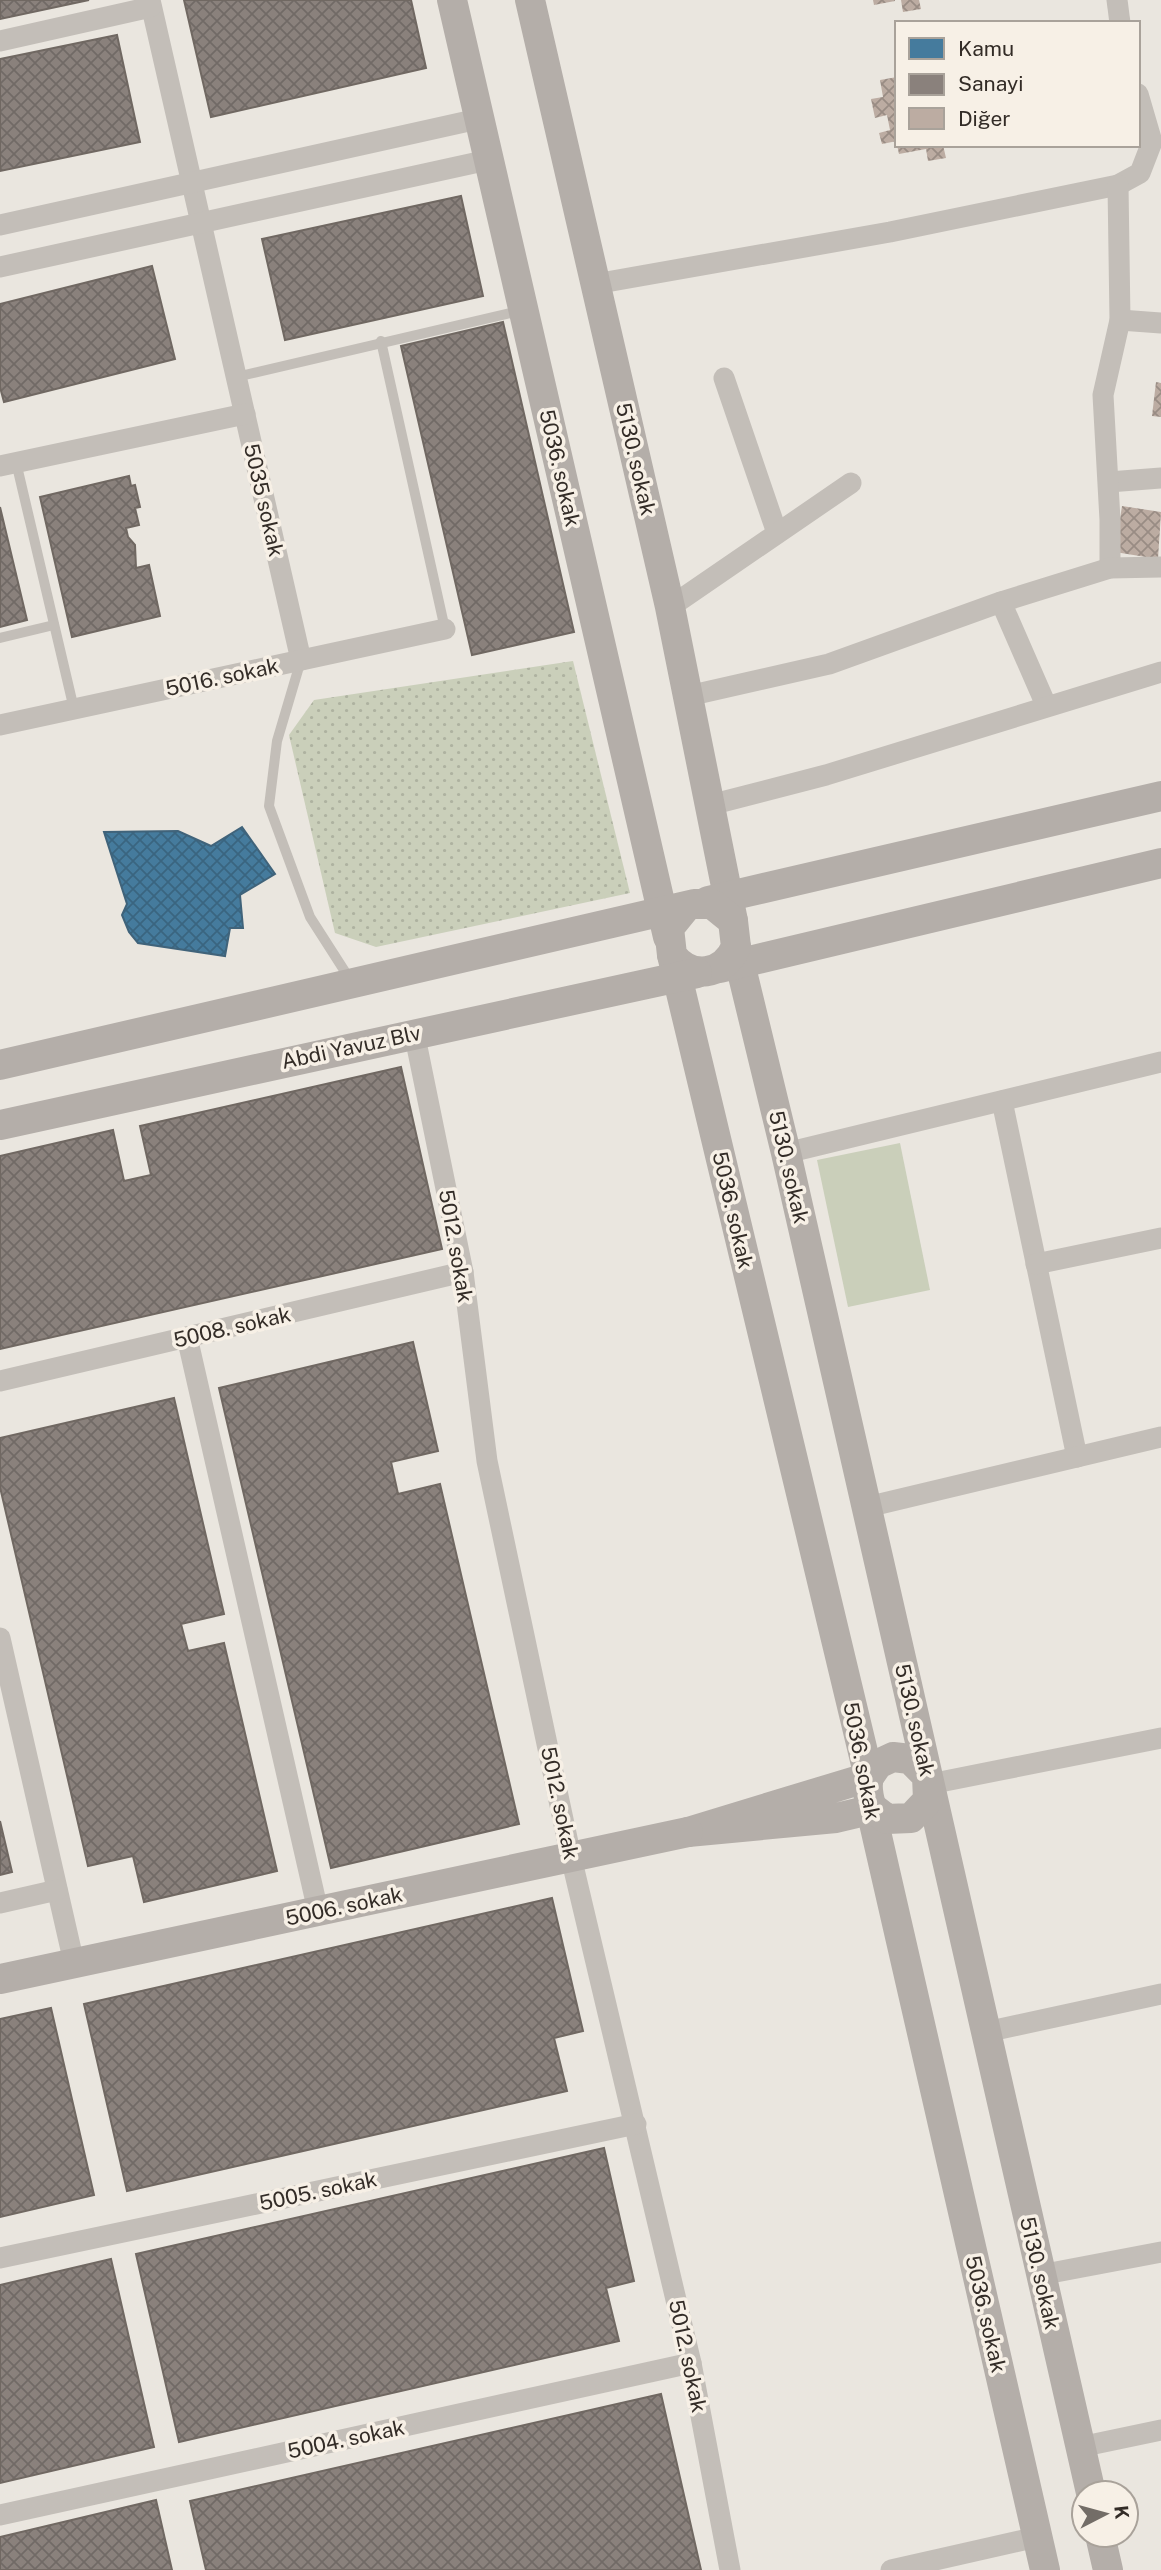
<svg xmlns="http://www.w3.org/2000/svg" width="1161" height="2570" viewBox="0 0 1161 2570" font-family="'Public Sans',sans-serif">
<style>
.park{fill:url(#park-dots)}
.pitch{fill:#cacfba}
.public{fill:url(#public-cross-hatch);stroke:#40637a;stroke-width:2}
.industry{fill:url(#industry-cross-hatch);stroke:#706862;stroke-width:2}
.building{fill:url(#building-cross-hatch)}
.lines{fill:none;stroke-linecap:round;stroke-linejoin:round}
.lane{stroke:#c3beb8;stroke-width:10}
.street{stroke:#c3beb8;stroke-width:21}
.secondary{stroke:#b4aea9;stroke-width:30}
.labels{text-anchor:middle;dominant-baseline:central;stroke-width:7;stroke-linejoin:round;paint-order:stroke}
.street-label{font-size:21px;fill:#332c27;stroke:#f7f0e6}
</style>
<defs>
<pattern id="park-dots" width="8" height="8" patternUnits="userSpaceOnUse" patternTransform="scale(1.75)"><rect width="8" height="8" fill="#cacfba"/><path d="M2 2h.1M6 6h.1" fill="none" stroke="#aeb2a0" stroke-width="1.8" stroke-linecap="round"/></pattern>
<pattern id="public-cross-hatch" width="8" height="8" patternUnits="userSpaceOnUse" patternTransform="scale(1.75)"><rect width="8" height="8" fill="#457b9d"/><path d="M0 0l8 8M0 8l8-8" fill="none" stroke="#3a6580"/></pattern>
<pattern id="industry-cross-hatch" width="8" height="8" patternUnits="userSpaceOnUse" patternTransform="scale(1.75)"><rect width="8" height="8" fill="#8a817c"/><path d="M0 0l8 8M0 8l8-8" fill="none" stroke="#716a66"/></pattern>
<pattern id="building-cross-hatch" width="8" height="8" patternUnits="userSpaceOnUse" patternTransform="scale(1.75)"><rect width="8" height="8" fill="#bcaca2"/><path d="M0 0l8 8M0 8l8-8" fill="none" stroke="#998c84"/></pattern>
</defs>
<rect width="100%" height="100%" fill="#eae6df"/>
<path class="park" d="M 573,661 L 630,893 L 376,947 L 335,933 L 289,735 L 314,700 Z"/>
<path class="pitch" d="M 900,1143 L 930,1290 L 848,1307 L 817,1160 Z"/>
<path class="public" d="M 242,827 L 275,874 L 240,895 L 243,928 L 230,928 L 225,956 L 138,943 L 129,932 L 122,915 L 127,904 L 104,832 L 178,831 L 211,846 Z"/>
<g class="industry">
<path d="M 0,0 L 89,0 L 0,19 Z"/>
<path d="M 184,0 L 411,0 L 426,68 L 211,117 Z"/>
<path d="M 117,35 L 140,142 L 0,171 L 0,59 Z"/>
<path d="M 461,196 L 483,296 L 285,340 L 262,239 Z"/>
<path d="M 152,266 L 175,359 L 4,402 L 0,387 L 0,304 Z"/>
<path d="M 503,322 L 574,632 L 472,655 L 401,346 Z"/>
<path d="M 129,476 L 131,486 L 135,485 L 140,507 L 135,508 L 139,525 L 126,528 L 128,537 L 135,545 L 136,568 L 149,565 L 160,616 L 72,637 L 40,497 Z"/>
<path d="M 0,507 L 27,620 L 0,627 Z"/>
<path d="M 401,1067 L 442,1249 L 0,1349 L 0,1156 L 113,1130 L 124,1181 L 151,1175 L 140,1126 Z"/>
<path d="M 413,1342 L 438,1451 L 391,1462 L 398,1494 L 440,1484 L 519,1824 L 331,1868 L 219,1388 Z"/>
<path d="M 174,1398 L 224,1614 L 181,1624 L 188,1651 L 224,1643 L 277,1871 L 144,1902 L 133,1856 L 88,1866 L 0,1487 L 0,1438 Z"/>
<path d="M 0,1821 L 12,1872 L 0,1875 Z"/>
<path d="M 552,1898 L 583,2031 L 554,2038 L 567,2091 L 127,2191 L 84,2004 Z"/>
<path d="M 51,2008 L 94,2195 L 0,2217 L 0,2019 Z"/>
<path d="M 604,2148 L 634,2281 L 606,2288 L 619,2341 L 179,2442 L 136,2254 Z"/>
<path d="M 111,2259 L 154,2447 L 0,2483 L 0,2285 Z"/>
<path d="M 661,2394 L 701,2570 L 206,2570 L 190,2501 Z"/>
<path d="M 156,2500 L 172,2570 L 0,2570 L 0,2537 Z"/>
</g>
<g class="building">
<path d="M 873,0 L 895,0 L 895,1 L 874,5 Z"/>
<path d="M 901,0 L 919,0 L 921,9 L 903,12 Z"/>
<path d="M 897,77 L 897,141 L 882,144 L 879,133 L 890,130 L 887,115 L 875,118 L 871,99 L 883,97 L 880,80 Z"/>
<path d="M 897,145 L 943,145 L 946,158 L 928,161 L 926,149 L 899,154 Z"/>
<path d="M 1156,382 L 1161,383 L 1161,417 L 1152,416 Z"/>
<path d="M 1122,506 L 1161,512 L 1158,559 L 1115,552 Z"/>
</g>
<g class="lines">
<g class="lane">
<path d="M 381,341 L 445,629"/>
<path d="M 236,377 L 523,310"/>
<path d="M 16,462 L 74,709"/>
<path d="M 0,638 L 54,625"/>
<path d="M 301,660 L 277,741 L 269,806 L 310,917 L 351,981"/>
</g>
<g class="street">
<path d="M 150,0 L 301,660"/>
<path d="M 1117,0 L 1120,23"/>
<path d="M 0,41 L 151,7"/>
<path d="M 0,225 L 478,119"/>
<path d="M 0,267 L 488,160"/>
<path d="M 595,284 L 890,232 L 1118,185 L 1140,173 L 1152,142 L 1138,94"/>
<path d="M 1120,320 L 1161,323"/>
<path d="M 724,378 L 777,533"/>
<path d="M 0,466 L 245,414"/>
<path d="M 1109,482 L 1161,478"/>
<path d="M 1110,568 L 1110,520 L 1103,395 L 1120,320 L 1118,185"/>
<path d="M 1001,602 L 1046,705"/>
<path d="M 670,607 L 851,483"/>
<path d="M 688,696 L 829,664 L 1001,602 L 1110,568 L 1161,567"/>
<path d="M 0,725 L 445,629"/>
<path d="M 710,805 L 826,775 L 1161,672"/>
<path d="M 414,1032 L 463,1272 L 487,1461 L 571,1857 L 691,2363 L 730,2570"/>
<path d="M 1002,1101 L 1077,1457"/>
<path d="M 786,1153 L 1161,1062"/>
<path d="M 1036,1264 L 1161,1238"/>
<path d="M 187,1337 L 318,1911"/>
<path d="M 0,1381 L 463,1272"/>
<path d="M 867,1507 L 1161,1437"/>
<path d="M 0,1638 L 74,1963"/>
<path d="M 930,1784 L 1161,1738"/>
<path d="M 0,1903 L 57,1890"/>
<path d="M 986,2032 L 1161,1994"/>
<path d="M 0,2258 L 636,2124"/>
<path d="M 1040,2275 L 1161,2252"/>
<path d="M 1080,2447 L 1161,2430"/>
<path d="M 0,2515 L 691,2363"/>
<path d="M 891,2570 L 1037,2537"/>
</g>
<g class="secondary">
<path d="M 452,0 L 668,937"/>
<path d="M 530,0 L 670,607 L 733,921"/>
<path d="M 708,901 L 1161,796"/>
<path d="M 736,947 L 786,1153 L 1091,2493"/>
<path d="M 672,955 L 869,1777 C 864,1794 874,1807 874,1823 L 1045,2570"/>
<path d="M 720,968 L 1161,863"/>
<path d="M 0,1065 L 694,904 L 712,904 L 733,921 L 736,947 C 723,976 691,980 672,955 L 669,928 L 686,907"/>
<path d="M 0,1125 L 697,973"/>
<path d="M 893,1757 L 910,1759 L 927,1776 L 928,1800 L 911,1818 L 887,1819 L 874,1809 L 836,1818 L 688,1832 L 869,1777 L 878,1764 Z"/>
<path d="M 0,1979 L 688,1832"/>
<path d="M 1100,2535 L 1108,2570"/>
</g>
</g>
<g class="labels">
<g class="street-label">
<text transform="translate(636 459) rotate(77)">5130. sokak</text>
<text transform="translate(560 468) rotate(77)">5036. sokak</text>
<text transform="translate(264 500) rotate(77)">5035 sokak</text>
<text transform="translate(222 677) rotate(-12)">5016. sokak</text>
<text transform="translate(351 1047) rotate(-12)">Abdi Yavuz Blv</text>
<text transform="translate(789 1167) rotate(77)">5130. sokak</text>
<text transform="translate(733 1210) rotate(77)">5036. sokak</text>
<text transform="translate(456 1246) rotate(80)">5012. sokak</text>
<text transform="translate(232 1327) rotate(-13)">5008. sokak</text>
<text transform="translate(915 1720) rotate(77)">5130. sokak</text>
<text transform="translate(862 1761) rotate(79)">5036. sokak</text>
<text transform="translate(560 1803) rotate(78)">5012. sokak</text>
<text transform="translate(344 1906) rotate(-12)">5006. sokak</text>
<text transform="translate(318 2191) rotate(-12)">5005. sokak</text>
<text transform="translate(1040 2273) rotate(77)">5130. sokak</text>
<text transform="translate(986 2314) rotate(77)">5036. sokak</text>
<text transform="translate(688 2356) rotate(78)">5012. sokak</text>
<text transform="translate(346 2439) rotate(-12)">5004. sokak</text>
</g>
</g>
<rect x="895" y="21" width="245" height="126" fill="#f7f0e6" stroke="#a9a29a" stroke-width="2"/>
<rect x="909" y="38" width="35" height="21" fill="#457b9d" stroke="#a9a29a" stroke-width="2"/>
<text x="958" y="56" font-size="21" fill="#332c27">Kamu</text>
<rect x="909" y="74" width="35" height="21" fill="#8a817c" stroke="#a9a29a" stroke-width="2"/>
<text x="958" y="91" font-size="21" fill="#332c27">Sanayi</text>
<rect x="909" y="108" width="35" height="21" fill="#bcaca2" stroke="#a9a29a" stroke-width="2"/>
<text x="958" y="126" font-size="21" fill="#332c27">Diğer</text>
<g transform="translate(1105 2514) rotate(84)"><circle r="33" fill="#f7f0e6" stroke="#a9a29a" stroke-width="2"/>
<path d="M0-5L12 26L0 18L-12 26Z" fill="#736d67"/>
<text y="-10" font-size="19" font-weight="bold" text-anchor="middle" fill="#332c27">K</text>
</g>
</svg>
